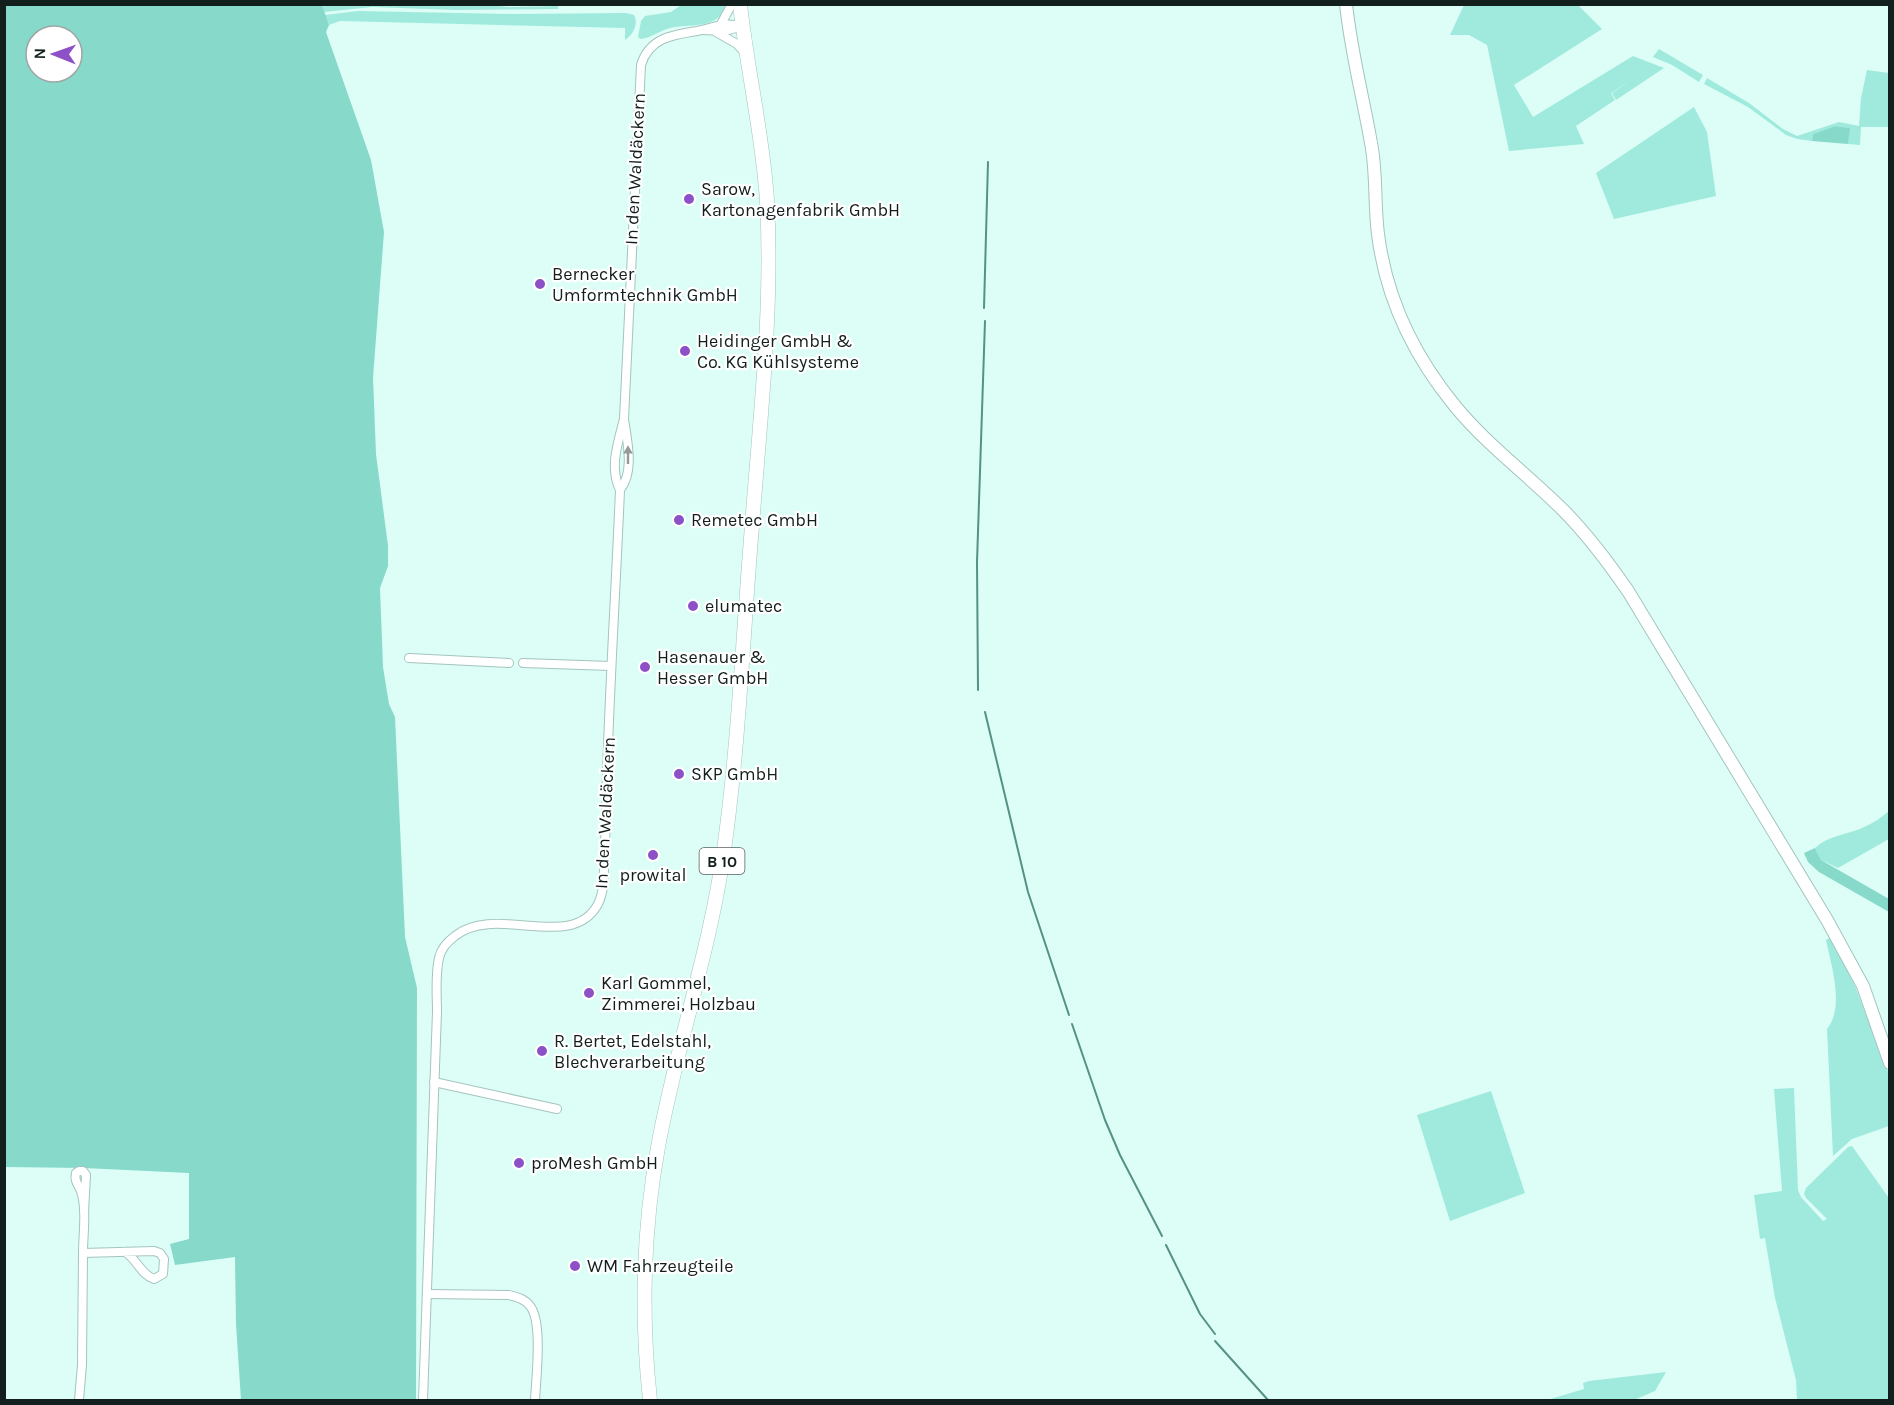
<svg xmlns="http://www.w3.org/2000/svg" width="1894" height="1405" viewBox="0 0 1894 1405" font-family="Karla,sans-serif">
<style>
.green{fill:#a0eadd}
.forest{fill:#87d9ca;fill-rule:evenodd}
.lines{fill:none;stroke-linecap:round;stroke-linejoin:round}
.stream{stroke:#549186;stroke-width:2}
.street-casing{stroke:#a4c4be;stroke-width:10}
.secondary-casing{stroke:#a4c4be;stroke-width:14}
.primary-casing{stroke:#a4c4be;stroke-width:15}
.street{stroke:#fff;stroke-width:8}
.secondary{stroke:#fff;stroke-width:12}
.primary{stroke:#fff;stroke-width:14}
.oneway{fill:#949a99}
.poi-dot{fill:#8d51c7;stroke:#fff;stroke-width:2}
.labels{text-anchor:middle;dominant-baseline:central;stroke-width:4.5;stroke-linejoin:round;paint-order:stroke}
.shield{fill:#fff;stroke:#596260;stroke-width:1.5}
.shield-label{font-size:16px;font-weight:bold;fill:#121f1c}
.street-label{font-size:18px;fill:#121f1c;stroke:#fff}
.poi-label{font-size:18px;fill:#121f1c;stroke:#fff;text-anchor:start}
</style>
<rect width="100%" height="100%" fill="#dcfef7"/>
<g class="green">
<path d="M 479,4 L 509,7 L 558,6 L 558,9 L 456,10 L 372,7 L 324,12 L 322,5 Z"/>
<path d="M 1577,4 L 1602,29 L 1514,85 L 1533,117 L 1633,56 L 1664,68 L 1616,100 L 1612,93 L 1632,79 L 1611,93 L 1615,100 L 1576,126 L 1584,144 L 1509,151 L 1487,45 L 1469,35 L 1450,35 L 1464,5 Z"/>
<path d="M 681,5 L 725,5 C 719,32 687,22 667,29 C 657,32 651,38 640,39 L 638,37 L 641,21 L 645,16 L 671,12 Z"/>
<path d="M 358,11 L 516,14 L 626,13 L 634,15 C 639,24 633,35 625,40 L 625,28 L 340,21 L 329,25 L 325,15 Z"/>
<path d="M 1659,49 L 1703,75 L 1699,82 L 1672,65 L 1653,57 Z"/>
<path d="M 1867,70 L 1889,73 L 1889,127 L 1861,127 L 1860,145 L 1848,144 L 1849,128 L 1835,126 L 1813,134 L 1812,141 L 1797,139 L 1786,135 L 1748,107 L 1704,84 L 1707,78 L 1749,103 L 1783,129 L 1797,136 L 1839,122 L 1859,126 L 1861,98 Z"/>
<path d="M 1694,107 L 1707,132 L 1716,196 L 1614,219 L 1596,173 Z"/>
<path d="M 1889,811 L 1889,839 L 1838,868 L 1821,860 L 1815,848 C 1828,836 1844,835 1860,829 C 1871,824 1880,819 1889,811 Z"/>
<path d="M 1831,937 L 1855,986 L 1890,1077 L 1889,1126 L 1852,1139 L 1833,1156 L 1827,1029 C 1845,1007 1831,965 1826,940 Z"/>
<path d="M 1794,1088 L 1798,1190 L 1801,1197 L 1823,1221 L 1827,1219 L 1806,1198 L 1804,1194 L 1806,1188 L 1848,1147 L 1852,1146 L 1889,1198 L 1889,1400 L 1797,1400 L 1796,1380 L 1775,1298 L 1765,1238 L 1760,1239 L 1754,1195 L 1782,1191 L 1774,1089 Z"/>
<path d="M 1491,1091 L 1525,1193 L 1450,1221 L 1417,1115 Z"/>
<path d="M 1666,1372 L 1655,1391 L 1634,1400 L 1547,1400 L 1584,1389 L 1583,1383 L 1589,1381 Z"/>
</g>
<g class="forest">
<path d="M 5,5 L 322,5 L 329,25 L 326,32 L 371,160 L 384,232 L 373,378 L 376,454 L 388,546 L 388,566 L 380,588 L 383,667 L 389,704 L 395,717 L 405,937 L 417,988 L 416,1400 L 241,1400 L 236,1324 L 235,1257 L 175,1265 L 170,1244 L 189,1239 L 189,1173 L 84,1168 L 5,1167 ZM 36,36 L 72,36 L 72,72 L 36,72 Z"/>
<path d="M 1835,126 L 1850,128 L 1848,144 L 1812,141 L 1813,134 Z"/>
<path d="M 1815,848 L 1821,860 L 1889,899 L 1889,912 L 1819,872 L 1808,862 L 1804,853 Z"/>
</g>
<g class="lines">
<g class="stream">
<path d="M 984,308 L 988,162"/>
<path d="M 978,690 L 977,562 L 985,321"/>
<path d="M 985,712 L 1028,892 L 1069,1015"/>
<path d="M 1072,1024 L 1105,1120 L 1120,1155 L 1162,1236"/>
<path d="M 1166,1245 L 1200,1314 L 1215,1334"/>
<path d="M 1215,1341 L 1268,1400"/>
</g>
<defs>
<g id="street">
<path d="M 721,24 L 732,4"/>
<path d="M 703,30 L 724,31 L 740,27"/>
<path d="M 716,32 L 737,44 L 746,54"/>
<path d="M 620,490 C 635,471 627,441 624,419 L 641,65 C 649,38 672,35 697,31 C 718,27 719,22 742,26"/>
<path d="M 409,658 L 509,663"/>
<path d="M 523,663 L 611,666"/>
<path d="M 434,1082 L 557,1109"/>
<path d="M 83,1253 C 83,1233 87,1210 81,1191 C 78,1184 74,1181 76,1173 L 79,1171 L 83,1171 L 86,1175 L 84,1212"/>
<path d="M 427,1294 L 509,1295 C 517,1297 525,1299 530,1306 C 543,1321 536,1379 535,1400"/>
<path d="M 79,1400 L 82,1365 L 83,1253 L 154,1251 L 160,1253 L 164,1259 L 163,1274 L 154,1279 C 141,1275 137,1259 125,1252"/>
<path d="M 423,1400 L 437,1012 C 437,995 435,975 439,958 C 441,948 447,942 455,936 C 496,903 572,953 598,904 C 604,892 604,877 604,864 C 606,834 606,803 607,773 C 610,679 616,585 620,490 C 609,468 618,442 624,419"/>
</g>
<path id="secondary" d="M 1346,4 C 1351,52 1363,97 1371,143 C 1377,173 1374,204 1378,234 C 1386,298 1414,356 1455,406 C 1486,444 1528,475 1563,510 C 1588,535 1608,562 1628,591 L 1827,920 L 1863,986 L 1890,1063"/>
<path id="primary" d="M 650,1400 C 641,1316 643,1230 658,1147 C 676,1047 710,951 724,850 C 739,743 743,633 752,526 C 760,418 773,309 767,201 C 763,135 747,70 740,4"/>
</defs>
<use href="#street" class="street-casing"/>
<use href="#secondary" class="secondary-casing"/>
<use href="#primary" class="primary-casing"/>
<use href="#street" class="street"/>
<use href="#secondary" class="secondary"/>
<use href="#primary" class="primary"/>
</g>
<defs><path id="oneway-solid" d="M-6-.8H1V-3.2L6.5 0L1 3.2V.8H-6Z" transform="scale(1.5)"/></defs>
<use class="oneway" href="#oneway-solid" transform="translate(628 455) rotate(-90)"/>
<g class="poi-dot">
<circle cx="689" cy="199" r="6"/>
<circle cx="540" cy="284" r="6"/>
<circle cx="685" cy="351" r="6"/>
<circle cx="679" cy="520" r="6"/>
<circle cx="693" cy="606" r="6"/>
<circle cx="645" cy="667" r="6"/>
<circle cx="679" cy="774" r="6"/>
<circle cx="653" cy="855" r="6"/>
<circle cx="589" cy="993" r="6"/>
<circle cx="542" cy="1051" r="6"/>
<circle cx="519" cy="1163" r="6"/>
<circle cx="575" cy="1266" r="6"/>
</g>
<g class="labels">
<rect class="shield" x="699.5" y="848" width="45" height="26" rx="4.5"/>
<g class="shield-label">
<text x="722" y="861">B 10</text>
</g>
<g class="street-label">
<text transform="translate(635 169) rotate(-87)">In den Waldäckern</text>
<text transform="translate(605 813) rotate(-87)">In den Waldäckern</text>
</g>
<g class="poi-label">
<text x="701" y="189">Sarow,<tspan x="701" dy="21">Kartonagenfabrik GmbH</tspan></text>
<text x="552" y="274">Bernecker<tspan x="552" dy="21">Umformtechnik GmbH</tspan></text>
<text x="697" y="341">Heidinger GmbH &amp;<tspan x="697" dy="21">Co. KG Kühlsysteme</tspan></text>
<text x="691" y="520">Remetec GmbH</text>
<text x="705" y="606">elumatec</text>
<text x="657" y="657">Hasenauer &amp;<tspan x="657" dy="21">Hesser GmbH</tspan></text>
<text x="691" y="774">SKP GmbH</text>
<text x="653" y="875" text-anchor="middle">prowital</text>
<text x="601" y="983">Karl Gommel,<tspan x="601" dy="21">Zimmerei, Holzbau</tspan></text>
<text x="554" y="1041">R. Bertet, Edelstahl,<tspan x="554" dy="21">Blechverarbeitung</tspan></text>
<text x="531" y="1163">proMesh GmbH</text>
<text x="587" y="1266">WM Fahrzeugteile</text>
</g>
</g>
<rect width="1894" height="1405" fill="none" stroke="#121f1c" stroke-width="12"/>
<g transform="translate(54 54) rotate(271)"><circle r="28" fill="#ffffff" stroke="#a0a5a4" stroke-width="1.5"/>
<path d="M0-4.5L10 22L0 15L-10 22Z" fill="#8d51c7"/>
<text y="-9" font-size="16" font-weight="bold" text-anchor="middle" fill="#121f1c">N</text>
</g>
</svg>
